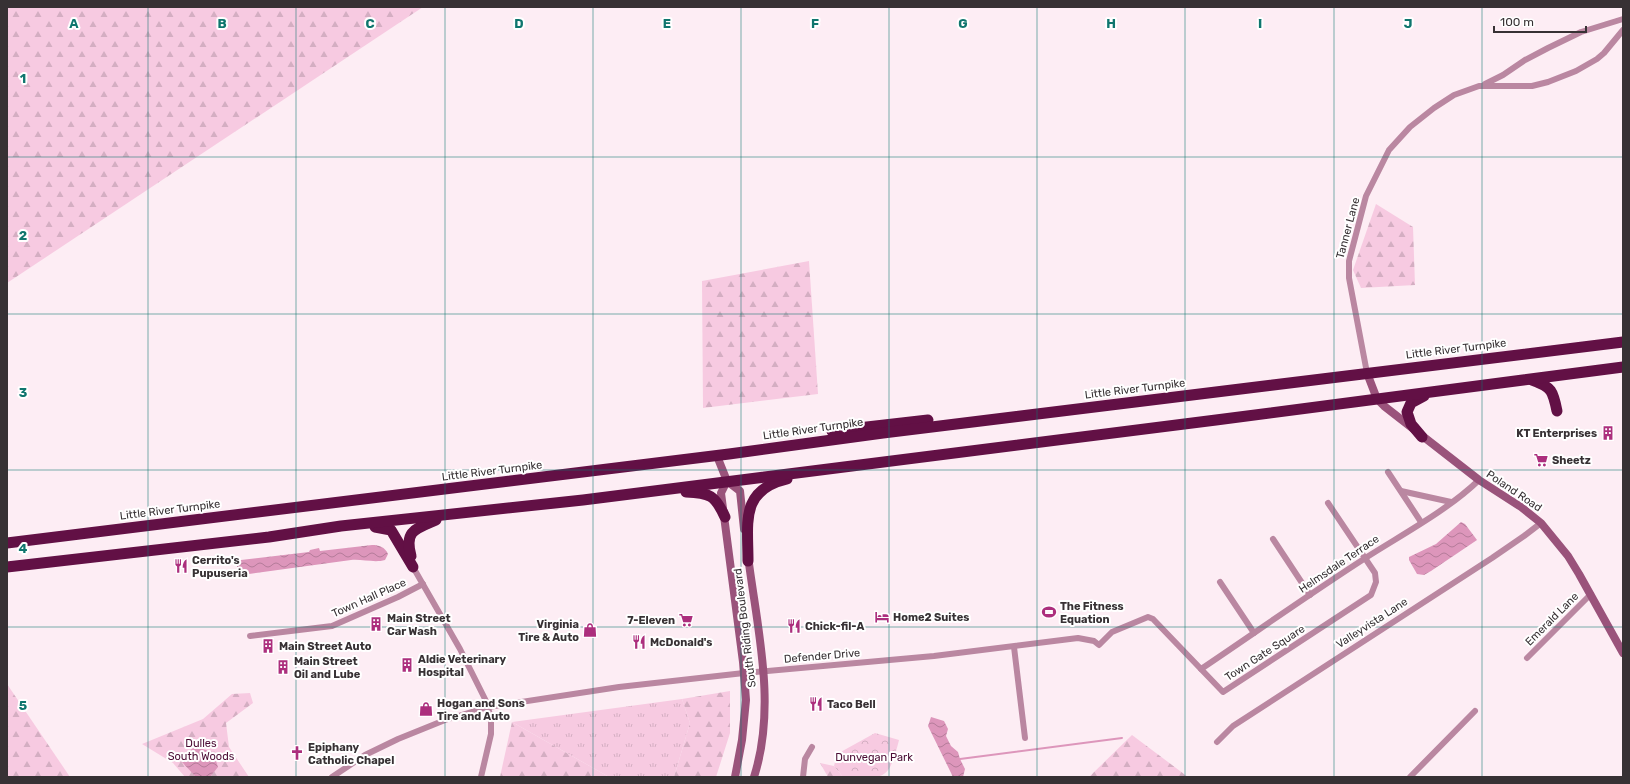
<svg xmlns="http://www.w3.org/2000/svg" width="1630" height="784" viewBox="0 0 1630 784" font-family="Rubik,sans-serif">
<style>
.grass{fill:url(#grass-tufts)}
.forest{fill:url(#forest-firs)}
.park{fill:url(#park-crowns)}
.water{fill:url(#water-waves)}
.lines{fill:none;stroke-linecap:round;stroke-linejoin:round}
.stream{stroke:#dd96bb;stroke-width:2}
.street{stroke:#ba87a1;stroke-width:6}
.secondary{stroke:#9a537b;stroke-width:8}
.highway{stroke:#621045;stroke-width:11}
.grid{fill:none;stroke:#0f766e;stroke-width:1;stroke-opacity:0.55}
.labels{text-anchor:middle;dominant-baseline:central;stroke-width:4;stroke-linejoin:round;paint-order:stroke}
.street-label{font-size:11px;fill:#373134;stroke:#fff}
.poi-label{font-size:11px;font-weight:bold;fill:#373134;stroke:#fff;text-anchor:start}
.park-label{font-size:11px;fill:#4b0c34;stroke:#fff}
.grid-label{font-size:13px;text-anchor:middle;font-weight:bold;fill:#0f766e;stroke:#fff;stroke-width:4;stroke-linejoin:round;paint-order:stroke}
</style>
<defs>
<pattern id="grass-tufts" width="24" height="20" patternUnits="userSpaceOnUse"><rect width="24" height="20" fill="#f7cae1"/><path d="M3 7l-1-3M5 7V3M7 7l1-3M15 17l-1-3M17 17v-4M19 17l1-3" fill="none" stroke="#d4aec2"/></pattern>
<pattern id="forest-firs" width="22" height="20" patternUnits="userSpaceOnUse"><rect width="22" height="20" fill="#f7cae1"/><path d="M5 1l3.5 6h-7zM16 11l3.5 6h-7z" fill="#d4aec2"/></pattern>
<pattern id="park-crowns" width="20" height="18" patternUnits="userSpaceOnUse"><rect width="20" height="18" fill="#f7cae1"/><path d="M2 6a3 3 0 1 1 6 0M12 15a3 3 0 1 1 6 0" fill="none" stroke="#d4aec2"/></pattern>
<pattern id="water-waves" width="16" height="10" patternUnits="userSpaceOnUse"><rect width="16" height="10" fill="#dd96bb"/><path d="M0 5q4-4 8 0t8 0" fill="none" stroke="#b47b99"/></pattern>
</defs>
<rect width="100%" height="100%" fill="#fdedf4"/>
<path class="grass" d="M 682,699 L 690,723 L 674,777 L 609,777 L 512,722 Z"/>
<g class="forest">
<path d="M 7,7 L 423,7 L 7,283 Z"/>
<path d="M 1376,204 L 1413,227 L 1415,285 L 1361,288 L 1353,270 Z"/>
<path d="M 809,261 L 818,394 L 703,408 L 702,281 Z"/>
<path d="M 7,684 L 70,777 L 7,777 Z"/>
<path d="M 730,691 L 730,733 L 716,777 L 674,777 L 690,723 L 682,699 Z"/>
<path d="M 250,693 L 253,703 L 226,723 L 229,747 L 249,777 L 185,777 L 173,763 L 142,744 L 203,719 L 232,694 Z"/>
<path d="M 512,722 L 609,777 L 500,777 Z"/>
<path d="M 1132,735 L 1188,777 L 1089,777 Z"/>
<path d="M 820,763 L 834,766 L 843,777 L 828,777 Z"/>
</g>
<path class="park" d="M 875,733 L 899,740 C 888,784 884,777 843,777 L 834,766 L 837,754 Z"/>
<g class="water">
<path d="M 1461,522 L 1465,524 L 1477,540 L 1431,571 L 1424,575 L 1417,574 L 1409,560 L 1409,557 L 1436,544 Z"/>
<path d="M 372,545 C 379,545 385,547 388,554 L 385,560 C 375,563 362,559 351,560 L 242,575 L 237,571 L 237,563 L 241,560 L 309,552 L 310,550 L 319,548 L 320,551 Z"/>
<path d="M 931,717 L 944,721 L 948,729 L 946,736 L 951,746 L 958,752 L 960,759 L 965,769 L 963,777 L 953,777 L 928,726 Z"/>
<path d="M 195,747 L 213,752 L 218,767 L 210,777 L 195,776 L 182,762 L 184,754 Z"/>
</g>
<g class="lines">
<path class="stream" d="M 960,759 L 1122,738"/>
<g class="street">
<path d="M 1485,84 L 1503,75 L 1525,60 L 1548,48 L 1581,32 L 1623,19"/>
<path d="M 1367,373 L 1349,278 L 1349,261 L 1366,196 L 1389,150 L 1410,127 L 1434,108 L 1454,95 L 1479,86 L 1532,86 L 1548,82 L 1576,71 L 1597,59 L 1604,53 L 1623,30"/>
<path d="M 1388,472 L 1421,522"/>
<path d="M 1401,491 L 1451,502"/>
<path d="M 1273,539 L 1310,595"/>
<path d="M 413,567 L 460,649 L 486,701 L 491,718 L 491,734 L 481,777"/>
<path d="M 1220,582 L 1254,633"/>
<path d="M 250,636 L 332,626 L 398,597 L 423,584"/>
<path d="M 1014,647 L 1025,738"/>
<path d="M 1527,658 L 1591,594"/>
<path d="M 1201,669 C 1256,632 1311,593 1367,557 C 1403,534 1448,510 1479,480"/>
<path d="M 1217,742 L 1233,726 L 1492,558 L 1524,536 L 1541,523"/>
<path d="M 332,777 L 365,755 L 398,739 L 445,720 L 488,707 L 619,687 L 744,673 L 934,656 L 1078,638 L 1094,641 L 1099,645 L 1112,632 L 1148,617 L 1153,619 L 1223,692 L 1371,595 L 1376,582 L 1375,573 L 1328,503"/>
<path d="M 803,777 L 805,759 L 812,747"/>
<path d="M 1410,777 L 1475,711"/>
</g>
<g class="secondary">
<path d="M 1367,373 L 1377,399 L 1384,406 L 1479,480 L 1521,507 L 1541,523 L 1568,556 L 1579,574 L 1623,653"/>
<path d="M 717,456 L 727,481 L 740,491 L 744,529"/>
<path d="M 727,481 L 721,493 L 743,662 L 746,700 L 742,740 L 735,777"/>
<path d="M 748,556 C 757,628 777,705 754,777"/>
</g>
<g class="highway">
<path d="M 1532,380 C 1552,387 1553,391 1557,411"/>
<path d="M 832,431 L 928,420"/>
<path d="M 1422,437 L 1411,424 L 1407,412 L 1411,403 L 1424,396"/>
<path d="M 686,492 C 710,493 715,495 725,517"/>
<path d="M 375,527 L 391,530 L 413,567"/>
<path d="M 7,543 L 729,454 L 883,433 L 1623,342"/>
<path d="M 411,556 C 404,531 415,529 436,520"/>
<path d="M 748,561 C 748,522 740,490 787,479"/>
<path d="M 7,567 L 269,537 L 341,526 L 583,500 L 1216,420 L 1623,367"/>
</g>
</g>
<path class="grid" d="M 148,7 L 148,777M 296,7 L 296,777M 445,7 L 445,777M 593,7 L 593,777M 741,7 L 741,777M 889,7 L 889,777M 1037,7 L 1037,777M 1185,7 L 1185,777M 1334,7 L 1334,777M 1482,7 L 1482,777M 7,157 L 1623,157M 7,314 L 1623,314M 7,470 L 1623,470M 7,627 L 1623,627"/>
<defs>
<symbol id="building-bare" viewBox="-9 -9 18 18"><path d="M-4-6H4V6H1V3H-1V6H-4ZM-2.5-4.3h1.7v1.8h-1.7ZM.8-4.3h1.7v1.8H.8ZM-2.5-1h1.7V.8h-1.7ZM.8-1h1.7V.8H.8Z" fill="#ac2e7d" stroke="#fff" stroke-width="2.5" paint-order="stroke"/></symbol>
<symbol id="supermarket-bare" viewBox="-9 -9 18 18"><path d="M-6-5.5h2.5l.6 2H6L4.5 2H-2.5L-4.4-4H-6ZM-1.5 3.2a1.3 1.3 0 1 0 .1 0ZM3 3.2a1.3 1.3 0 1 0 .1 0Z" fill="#ac2e7d" stroke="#fff" stroke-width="2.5" paint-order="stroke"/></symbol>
<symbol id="restaurant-bare" viewBox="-9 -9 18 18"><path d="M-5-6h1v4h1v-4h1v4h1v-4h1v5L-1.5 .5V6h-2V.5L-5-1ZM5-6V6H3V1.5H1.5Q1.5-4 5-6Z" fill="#ac2e7d" stroke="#fff" stroke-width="2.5" paint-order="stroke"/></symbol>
<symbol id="stadium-bare" viewBox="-9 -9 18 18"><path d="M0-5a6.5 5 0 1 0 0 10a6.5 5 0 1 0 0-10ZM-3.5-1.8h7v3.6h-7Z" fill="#ac2e7d" stroke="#fff" stroke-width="2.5" paint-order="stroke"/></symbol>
<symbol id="hotel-bare" viewBox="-9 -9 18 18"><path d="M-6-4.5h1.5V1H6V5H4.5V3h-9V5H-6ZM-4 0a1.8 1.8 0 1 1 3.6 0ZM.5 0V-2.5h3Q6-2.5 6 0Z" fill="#ac2e7d" stroke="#fff" stroke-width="2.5" paint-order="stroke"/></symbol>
<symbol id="shop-bare" viewBox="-9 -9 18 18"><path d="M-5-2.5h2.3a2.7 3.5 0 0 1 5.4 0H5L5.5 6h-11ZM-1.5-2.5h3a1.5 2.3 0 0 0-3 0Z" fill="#ac2e7d" stroke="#fff" stroke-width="2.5" paint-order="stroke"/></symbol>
<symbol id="church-bare" viewBox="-9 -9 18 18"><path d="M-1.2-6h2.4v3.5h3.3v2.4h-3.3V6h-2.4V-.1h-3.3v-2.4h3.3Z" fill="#ac2e7d" stroke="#fff" stroke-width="2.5" paint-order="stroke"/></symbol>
</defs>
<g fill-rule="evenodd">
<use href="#building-bare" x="1598" y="423" width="20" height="20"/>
<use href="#supermarket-bare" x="1531" y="450" width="20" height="20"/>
<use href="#restaurant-bare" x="171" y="556" width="20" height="20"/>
<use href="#stadium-bare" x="1039" y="602" width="20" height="20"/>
<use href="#hotel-bare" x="872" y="607" width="20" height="20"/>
<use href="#supermarket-bare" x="676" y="610" width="20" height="20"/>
<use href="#building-bare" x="366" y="614" width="20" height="20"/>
<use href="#restaurant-bare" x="784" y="616" width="20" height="20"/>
<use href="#shop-bare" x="580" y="620" width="20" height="20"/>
<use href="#restaurant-bare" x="629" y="632" width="20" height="20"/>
<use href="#building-bare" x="258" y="636" width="20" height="20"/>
<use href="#building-bare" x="397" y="655" width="20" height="20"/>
<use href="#building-bare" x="273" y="657" width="20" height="20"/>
<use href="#restaurant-bare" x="806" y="694" width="20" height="20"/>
<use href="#shop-bare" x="416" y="699" width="20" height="20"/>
<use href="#church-bare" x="287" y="743" width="20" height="20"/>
</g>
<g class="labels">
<g class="street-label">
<text transform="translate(1348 228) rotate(-75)">Tanner Lane</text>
<text transform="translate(1456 349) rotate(-7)">Little River Turnpike</text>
<text transform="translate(1135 389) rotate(-7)">Little River Turnpike</text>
<text transform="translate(813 429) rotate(-8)">Little River Turnpike</text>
<text transform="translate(492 471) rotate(-7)">Little River Turnpike</text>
<text transform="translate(1514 491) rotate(34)">Poland Road</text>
<text transform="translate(170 510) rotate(-7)">Little River Turnpike</text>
<text transform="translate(1339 564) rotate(-34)">Helmsdale Terrace</text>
<text transform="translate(369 598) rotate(-24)">Town Hall Place</text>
<text transform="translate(1552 619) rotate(-45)">Emerald Lane</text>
<text transform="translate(1372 623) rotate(-33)">Valleyvista Lane</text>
<text transform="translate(745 628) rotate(-97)">South Riding Boulevard</text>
<text transform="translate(1265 653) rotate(-33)">Town Gate Square</text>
<text transform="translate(822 656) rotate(-5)">Defender Drive</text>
</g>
<g class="poi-label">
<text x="1597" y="433" text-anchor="end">KT Enterprises</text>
<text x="1552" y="460">Sheetz</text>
<text x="192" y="560">Cerrito's<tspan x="192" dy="13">Pupuseria</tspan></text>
<text x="1060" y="606">The Fitness<tspan x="1060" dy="13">Equation</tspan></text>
<text x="893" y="617">Home2 Suites</text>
<text x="387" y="618">Main Street<tspan x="387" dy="13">Car Wash</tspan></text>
<text x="675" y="620" text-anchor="end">7-Eleven</text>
<text x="579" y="624" text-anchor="end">Virginia<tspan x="579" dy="13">Tire &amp; Auto</tspan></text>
<text x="805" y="626">Chick-fil-A</text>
<text x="650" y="642">McDonald's</text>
<text x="279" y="646">Main Street Auto</text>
<text x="418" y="659">Aldie Veterinary<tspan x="418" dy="13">Hospital</tspan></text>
<text x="294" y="661">Main Street<tspan x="294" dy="13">Oil and Lube</tspan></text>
<text x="437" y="703">Hogan and Sons<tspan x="437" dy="13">Tire and Auto</tspan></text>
<text x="827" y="704">Taco Bell</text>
<text x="308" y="747">Epiphany<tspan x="308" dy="13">Catholic Chapel</tspan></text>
</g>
<g class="park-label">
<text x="201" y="743">Dulles<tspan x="201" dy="13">South Woods</tspan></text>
<text x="874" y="757">Dunvegan Park</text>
</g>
</g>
<g class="grid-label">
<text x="74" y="28">A</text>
<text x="222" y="28">B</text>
<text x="370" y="28">C</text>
<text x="519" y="28">D</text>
<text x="667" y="28">E</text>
<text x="815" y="28">F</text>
<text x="963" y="28">G</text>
<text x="1111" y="28">H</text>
<text x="1260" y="28">I</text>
<text x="1408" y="28">J</text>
<text x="23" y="83">1</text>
<text x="23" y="240">2</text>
<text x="23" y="397">3</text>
<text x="23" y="553">4</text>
<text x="23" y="710">5</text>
</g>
<rect width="1630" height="784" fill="none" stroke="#373134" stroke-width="16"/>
<path d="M1494 26v6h92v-6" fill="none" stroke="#373134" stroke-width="2"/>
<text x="1500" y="26" font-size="12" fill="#373134" stroke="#ffffff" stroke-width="3" paint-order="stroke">100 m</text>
</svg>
